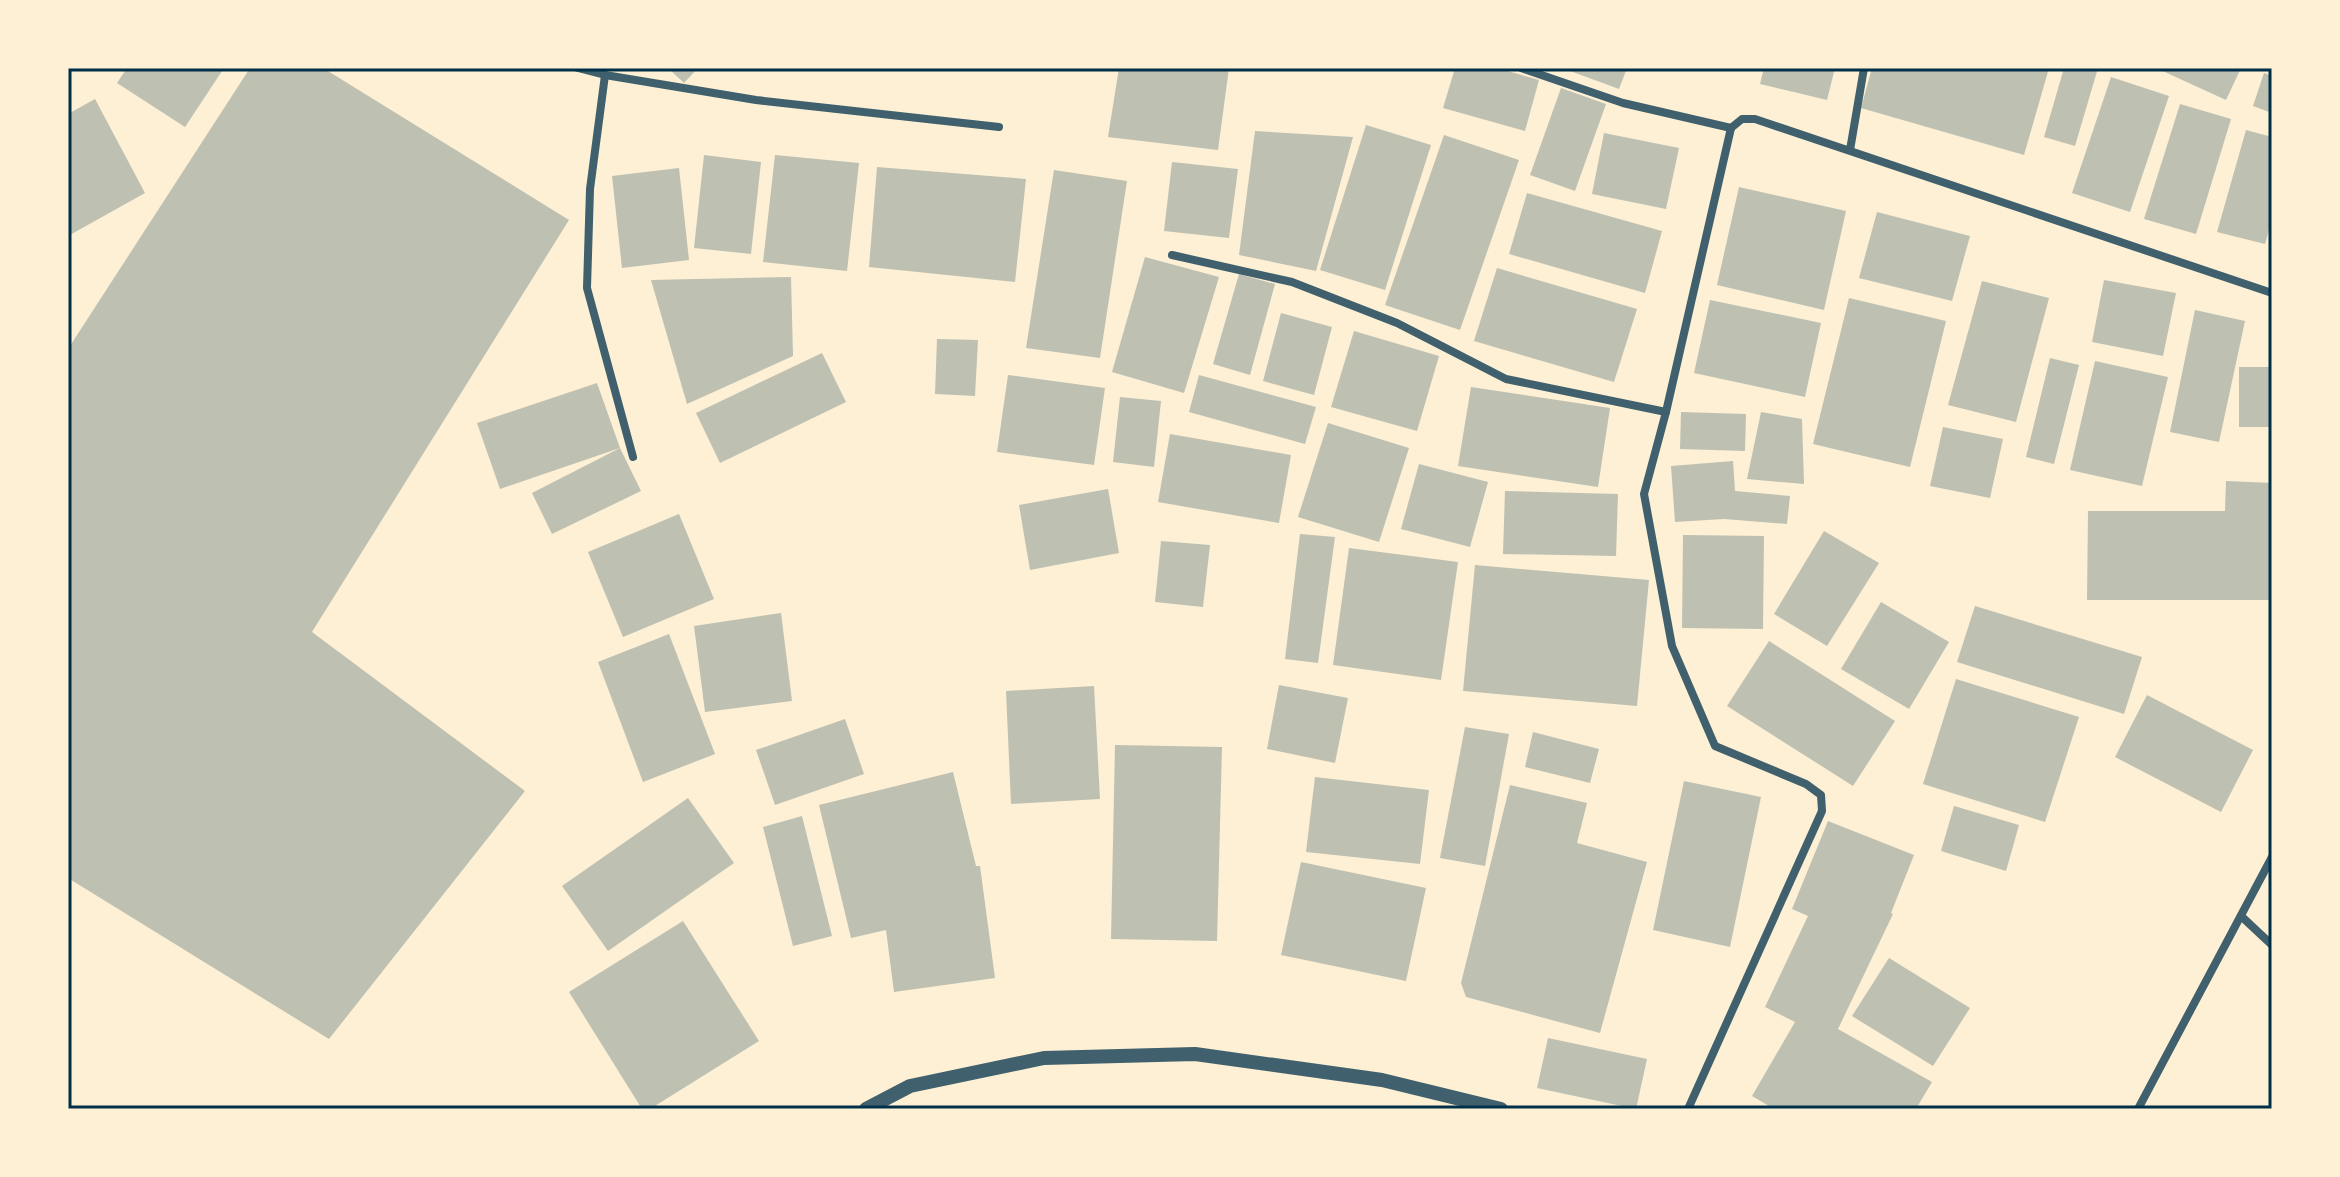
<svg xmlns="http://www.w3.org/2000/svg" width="2340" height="1177" viewBox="0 0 2340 1177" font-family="Bitter,serif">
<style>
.building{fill:#bec0b2}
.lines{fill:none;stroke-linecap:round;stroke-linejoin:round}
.minor{stroke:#3f606c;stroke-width:8}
.tertiary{stroke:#3f606c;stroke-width:14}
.neatline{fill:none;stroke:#003049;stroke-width:3}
</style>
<rect width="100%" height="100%" fill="#fdf0d5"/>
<g class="building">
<path d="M 127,68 L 224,68 L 185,127 L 117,83 Z"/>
<path d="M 250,68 L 323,68 L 569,220 L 312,632 L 525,791 L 329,1039 L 68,878 L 68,349 Z"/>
<path d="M 668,68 L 698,68 L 684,83 Z"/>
<path d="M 1119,68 L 1229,68 L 1218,150 L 1108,137 Z"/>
<path d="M 1455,68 L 1497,68 L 1539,80 L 1525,131 L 1443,108 Z"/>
<path d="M 1562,68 L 1627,68 L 1619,89 Z"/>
<path d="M 1764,68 L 1835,68 L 1827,100 L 1760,84 Z"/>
<path d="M 1872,68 L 2049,68 L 2024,155 L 1861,108 Z"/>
<path d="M 2064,68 L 2098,68 L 2075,146 L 2044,137 Z"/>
<path d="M 2156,68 L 2241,68 L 2226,100 Z"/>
<path d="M 2264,73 L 2272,76 L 2272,113 L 2253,106 Z"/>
<path d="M 2111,77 L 2169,96 L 2130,212 L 2072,193 Z"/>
<path d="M 1561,88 L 1606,104 L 1575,191 L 1530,175 Z"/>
<path d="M 95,99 L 145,193 L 68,236 L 68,114 Z"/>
<path d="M 2180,104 L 2231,119 L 2196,234 L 2144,219 Z"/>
<path d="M 1366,125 L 1431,145 L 1385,290 L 1320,270 Z"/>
<path d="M 2246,130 L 2272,137 L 2272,219 L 2265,244 L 2217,232 Z"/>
<path d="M 1255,131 L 1353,137 L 1316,271 L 1239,255 Z"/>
<path d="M 1604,133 L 1679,148 L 1666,209 L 1592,194 Z"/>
<path d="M 1444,135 L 1519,160 L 1460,330 L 1385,305 Z"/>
<path d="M 704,155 L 761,162 L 751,254 L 694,248 Z"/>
<path d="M 775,155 L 859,163 L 847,271 L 763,262 Z"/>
<path d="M 1172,162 L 1238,169 L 1229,238 L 1164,231 Z"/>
<path d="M 877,167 L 1026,179 L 1015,282 L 869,267 Z"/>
<path d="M 679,168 L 689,260 L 622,268 L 612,176 Z"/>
<path d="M 1054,170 L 1127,181 L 1100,358 L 1026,348 Z"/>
<path d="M 1739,187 L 1846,211 L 1824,310 L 1717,285 Z"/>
<path d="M 1527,193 L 1662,231 L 1645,293 L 1509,254 Z"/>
<path d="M 1877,212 L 1970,236 L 1952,301 L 1859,278 Z"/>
<path d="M 1145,257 L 1219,277 L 1184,393 L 1112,372 Z"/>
<path d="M 1497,268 L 1637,309 L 1614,382 L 1474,341 Z"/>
<path d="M 1239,274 L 1275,284 L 1250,375 L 1213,364 Z"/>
<path d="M 791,277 L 793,356 L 687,404 L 651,280 Z"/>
<path d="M 2104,280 L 2176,293 L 2163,356 L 2092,342 Z"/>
<path d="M 1982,281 L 2049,298 L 2016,422 L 1948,405 Z"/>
<path d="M 1849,298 L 1946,321 L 1910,467 L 1813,444 Z"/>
<path d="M 1710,300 L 1821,323 L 1805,397 L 1694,373 Z"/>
<path d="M 2195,310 L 2245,321 L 2219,442 L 2170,432 Z"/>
<path d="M 1281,313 L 1332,327 L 1314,395 L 1263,381 Z"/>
<path d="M 1354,331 L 1439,356 L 1417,431 L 1331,407 Z"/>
<path d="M 937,339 L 978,340 L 975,396 L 935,394 Z"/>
<path d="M 822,353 L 846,402 L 720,463 L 696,413 Z"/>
<path d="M 2050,358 L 2079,365 L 2054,464 L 2026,457 Z"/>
<path d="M 2095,361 L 2168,377 L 2142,486 L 2070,470 Z"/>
<rect x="2239" y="367" width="33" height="60"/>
<path d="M 1008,375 L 1105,388 L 1094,465 L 997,452 Z"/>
<path d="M 1199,375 L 1316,407 L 1305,444 L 1189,412 Z"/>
<path d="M 597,383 L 620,448 L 641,491 L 552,534 L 532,493 L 620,448 L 500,489 L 477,423 Z"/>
<path d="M 1471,387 L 1610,408 L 1598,487 L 1458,466 Z"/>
<path d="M 1120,397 L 1161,401 L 1154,467 L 1113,462 Z"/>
<path d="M 1681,412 L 1746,414 L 1745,451 L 1680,449 Z"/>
<path d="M 1761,412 L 1802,419 L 1804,484 L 1747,479 Z"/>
<path d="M 1328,423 L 1409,448 L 1379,542 L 1298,517 Z"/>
<path d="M 1943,427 L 2003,439 L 1990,498 L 1930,486 Z"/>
<path d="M 1170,434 L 1291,455 L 1279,523 L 1158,502 Z"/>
<path d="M 1733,461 L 1735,491 L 1790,496 L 1787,524 L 1724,519 L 1675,522 L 1671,466 Z"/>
<path d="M 1419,464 L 1488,482 L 1470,547 L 1401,529 Z"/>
<path d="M 2226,481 L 2272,483 L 2272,600 L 2087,600 L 2088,511 L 2225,511 Z"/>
<path d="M 1108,489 L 1119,553 L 1030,570 L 1019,505 Z"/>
<path d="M 1505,491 L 1618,494 L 1616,556 L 1503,554 Z"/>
<path d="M 679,514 L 714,599 L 623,637 L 588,552 Z"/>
<path d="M 1824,531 L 1879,563 L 1827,646 L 1774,614 Z"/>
<path d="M 1300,534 L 1335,537 L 1318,663 L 1285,659 Z"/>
<path d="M 1683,535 L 1764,536 L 1763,629 L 1682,628 Z"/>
<path d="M 1161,541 L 1210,545 L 1203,607 L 1155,602 Z"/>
<path d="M 1349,548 L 1458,562 L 1441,680 L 1333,665 Z"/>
<path d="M 1475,565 L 1649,580 L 1637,706 L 1463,691 Z"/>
<path d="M 1881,602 L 1949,642 L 1909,709 L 1841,669 Z"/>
<path d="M 1975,606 L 2142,657 L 2124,714 L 1957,662 Z"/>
<path d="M 781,613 L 792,701 L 705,712 L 694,626 Z"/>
<path d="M 669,634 L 715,754 L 643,782 L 598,662 Z"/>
<path d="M 1769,641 L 1895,721 L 1853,786 L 1727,706 Z"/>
<path d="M 1956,679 L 2079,717 L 2045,822 L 1923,784 Z"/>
<path d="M 1279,685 L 1348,698 L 1335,763 L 1267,749 Z"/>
<path d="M 1094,686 L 1100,799 L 1011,804 L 1006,691 Z"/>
<path d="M 2147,695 L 2253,750 L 2221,812 L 2115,757 Z"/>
<path d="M 845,719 L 864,774 L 775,805 L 756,750 Z"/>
<path d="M 1465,727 L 1509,734 L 1485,866 L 1440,858 Z"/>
<path d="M 1533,732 L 1599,749 L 1590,783 L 1525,767 Z"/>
<path d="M 1115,745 L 1222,747 L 1217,941 L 1111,939 Z"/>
<path d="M 953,772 L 976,866 L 980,866 L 995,978 L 894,992 L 886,930 L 851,938 L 819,805 Z"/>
<path d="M 1315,777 L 1429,790 L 1420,864 L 1306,852 Z"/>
<path d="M 1684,781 L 1761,797 L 1730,947 L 1653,930 Z"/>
<path d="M 1510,785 L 1587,803 L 1577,843 L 1647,862 L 1600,1033 L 1466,997 L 1461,983 Z"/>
<path d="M 688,798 L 734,863 L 608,951 L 562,886 Z"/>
<path d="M 1954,806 L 2019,825 L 2006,871 L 1941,851 Z"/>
<path d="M 802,816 L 832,936 L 793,946 L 763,827 Z"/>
<path d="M 1828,821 L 1914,855 L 1891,913 L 1893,914 L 1838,1029 L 1932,1082 L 1916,1109 L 1774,1109 L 1752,1096 L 1795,1022 L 1765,1007 L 1808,916 L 1792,909 Z"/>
<path d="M 1301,862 L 1426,888 L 1406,981 L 1281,955 Z"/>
<path d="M 683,921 L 759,1041 L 650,1109 L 642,1109 L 569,992 Z"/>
<path d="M 1889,958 L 1970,1008 L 1933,1066 L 1852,1016 Z"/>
<path d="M 1548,1038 L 1647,1059 L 1636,1109 L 1537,1088 Z"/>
</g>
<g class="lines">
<g class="minor">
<path d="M 578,68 L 605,75 L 756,100 L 999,127"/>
<path d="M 1521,68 L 1623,103 L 1731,128"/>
<path d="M 605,75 L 590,189 L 587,288 L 633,457"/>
<path d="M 1850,150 L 1864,68"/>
<path d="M 1172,255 L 1292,282 L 1397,323 L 1506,379 L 1666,412"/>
<path d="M 2241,916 L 2272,945"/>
<path d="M 1688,1109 L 1822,811 L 1821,795 L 1806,784 L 1715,746 L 1672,646 L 1644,494 L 1666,412 L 1731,128 L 1742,119 L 1755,119 L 2272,293"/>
<path d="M 2138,1109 L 2272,857"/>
</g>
<path class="tertiary" d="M 866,1109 L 910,1086 L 1044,1058 L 1195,1054 L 1382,1080 L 1501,1109"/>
</g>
<rect width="2340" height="1177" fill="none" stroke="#fdf0d5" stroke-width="140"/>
<rect x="70" y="70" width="2200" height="1037" class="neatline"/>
</svg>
